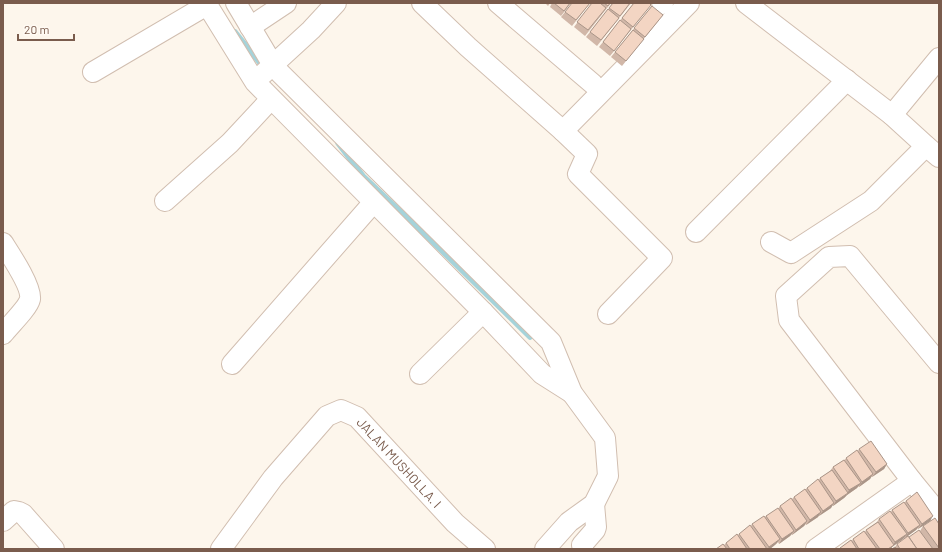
<svg xmlns="http://www.w3.org/2000/svg" width="942" height="552" viewBox="0 0 942 552" font-family="Barlow,sans-serif">
<style>
.lines{fill:none;stroke-linecap:round;stroke-linejoin:round}
.stream{stroke:#a5d3da;stroke-width:5.5}
.street-casing{stroke:#d1beb0;stroke-width:22}
.street{stroke:#fff;stroke-width:20}
.wall{fill:#d1b7a8}
.shaded-wall{fill:#aa9588}
.building{fill:#f3d5c3;stroke:#aa9588}
.labels{text-anchor:middle;dominant-baseline:central;stroke-width:4;stroke-linejoin:round;paint-order:stroke}
.street-label{font-size:13px;fill:#7a5c4d;stroke:#fffaf3}
</style>
<rect width="100%" height="100%" fill="#fdf6ec"/>
<g class="lines">
<g class="stream">
<path d="M 235,32 L 260,63"/>
<path d="M 338,143 L 363,176 L 441,250 L 530,337"/>
</g>
<defs>
<g id="street">
<path d="M 206,3 L 255,82 L 483,312 L 542,374 L 572,393"/>
<path d="M 236,3 L 273,65 L 280,73 L 551,342 L 572,393 L 605,438 L 608,476 L 594,504 L 569,522 L 545,549"/>
<path d="M 422,3 L 468,47 L 563,131 L 689,3"/>
<path d="M 498,3 L 593,84"/>
<path d="M 662,3 L 663,4"/>
<path d="M 746,3 L 892,115 L 926,146 L 939,157"/>
<path d="M 250,27 L 286,3"/>
<path d="M 93,72 L 207,5"/>
<path d="M 263,74 L 311,30 L 336,3"/>
<path d="M 892,115 L 939,58"/>
<path d="M 563,131 L 587,154 L 578,174 L 662,258 L 608,314"/>
<path d="M 165,201 L 230,143 L 271,99"/>
<path d="M 696,232 L 847,80"/>
<path d="M 771,242 L 791,253 L 871,201 L 926,146"/>
<path d="M 3,243 C 10,254 32,287 30,299 C 28,308 9,326 3,334"/>
<path d="M 939,363 L 850,256 L 829,257 L 786,296 L 789,320 L 912,481 L 939,514"/>
<path d="M 232,364 L 373,203"/>
<path d="M 420,374 L 483,312"/>
<path d="M 3,521 L 14,511 L 19,512 L 23,514 L 54,549"/>
<path id="s1" d="M 221,549 L 273,478 L 327,416 L 341,410 L 357,417 L 455,523 L 485,549"/>
<path d="M 583,549 L 582,545 L 595,530 L 596,527 L 594,504"/>
<path d="M 816,549 L 912,481"/>
</g>
</defs>
<use href="#street" class="street-casing"/>
<use href="#street" class="street"/>
</g>
<g class="wall">
<path d="M 545,3 L 550,3 L 548,6 Z"/>
<path d="M 552,3 L 571,3 L 561,16 L 550,7 Z"/>
<path d="M 590,3 L 572,26 L 561,17 L 565,12 Z"/>
<path d="M 592,3 L 611,3 L 585,36 L 574,27 Z"/>
<path d="M 613,3 L 631,3 L 597,46 L 586,37 Z"/>
<path d="M 634,3 L 647,10 L 610,56 L 599,47 Z"/>
<path d="M 652,6 L 659,20 L 622,66 L 611,57 Z"/>
<path d="M 859,449 L 887,464 L 884,469 L 872,477 L 872,476 L 870,479 L 859,487 L 858,486 L 857,488 L 847,495 L 844,498 L 833,506 L 832,505 L 831,508 L 819,516 L 819,515 L 818,517 L 806,525 L 806,524 L 804,526 L 792,535 L 792,534 L 790,536 L 779,544 L 778,542 L 776,544 L 770,549 L 716,549 L 724,545 L 726,543 L 738,535 L 739,534 L 751,526 L 752,524 L 765,517 L 766,516 L 778,509 L 780,506 L 792,499 L 794,497 L 819,480 L 820,478 L 830,471 L 833,467 L 858,451 Z"/>
<path d="M 906,501 L 930,521 L 918,529 L 918,528 L 916,530 L 905,538 L 904,538 L 903,539 L 892,547 L 891,549 L 839,549 L 851,540 L 852,541 L 853,539 L 865,532 L 866,530 L 877,522 L 879,519 L 891,512 L 892,510 L 904,503 Z"/>
<path d="M 939,524 L 939,549 L 892,549 L 895,547 L 897,544 L 920,531 L 923,526 Z"/>
</g>
<g class="shaded-wall">
<path d="M 887,464 L 884,469 L 872,477 L 876,472 Z"/>
<path d="M 873,474 L 870,479 L 859,487 L 862,482 Z"/>
<path d="M 861,483 L 857,488 L 847,495 L 844,498 L 833,506 L 836,501 L 847,494 L 849,490 Z"/>
<path d="M 834,503 L 831,508 L 819,516 L 823,511 Z"/>
<path d="M 821,512 L 818,517 L 806,525 L 810,520 Z"/>
<path d="M 933,516 L 930,521 L 918,529 L 922,524 Z"/>
<path d="M 807,521 L 804,526 L 792,535 L 796,530 Z"/>
<path d="M 920,525 L 916,530 L 905,538 L 908,533 Z"/>
<path d="M 794,531 L 790,536 L 779,544 L 782,539 Z"/>
<path d="M 907,534 L 903,539 L 892,547 L 891,549 L 888,549 L 893,545 L 895,542 Z"/>
<path d="M 780,539 L 776,544 L 770,549 L 767,549 L 769,547 Z"/>
</g>
<g class="building">
<path d="M 554,3 L 570,3 L 564,11 Z"/>
<path d="M 572,3 L 590,3 L 576,20 L 565,12 Z"/>
<path d="M 592,3 L 600,3 L 606,8 L 588,30 L 577,22 Z"/>
<path d="M 604,3 L 610,3 L 608,6 Z"/>
<path d="M 613,3 L 630,3 L 620,16 L 609,8 Z"/>
<path d="M 634,3 L 649,3 L 651,5 L 633,27 L 622,18 Z"/>
<path d="M 652,6 L 663,15 L 645,37 L 634,28 Z"/>
<path d="M 608,9 L 619,18 L 601,40 L 590,32 Z"/>
<path d="M 620,20 L 631,29 L 614,51 L 603,42 Z"/>
<path d="M 633,30 L 644,39 L 626,61 L 615,52 Z"/>
<path d="M 871,441 L 887,464 L 876,472 L 859,449 Z"/>
<path d="M 857,450 L 873,474 L 862,482 L 846,458 Z"/>
<path d="M 844,460 L 861,483 L 849,490 L 833,467 Z"/>
<path d="M 832,470 L 848,493 L 836,501 L 820,478 Z"/>
<path d="M 818,479 L 834,503 L 823,511 L 807,488 Z"/>
<path d="M 805,489 L 821,512 L 810,520 L 794,497 Z"/>
<path d="M 917,492 L 933,516 L 922,524 L 906,501 Z"/>
<path d="M 791,498 L 807,521 L 796,530 L 780,506 Z"/>
<path d="M 904,502 L 920,525 L 908,533 L 892,510 Z"/>
<path d="M 778,508 L 794,531 L 782,539 L 766,516 Z"/>
<path d="M 890,511 L 907,534 L 895,542 L 879,519 Z"/>
<path d="M 764,516 L 780,539 L 769,547 L 752,524 Z"/>
<path d="M 935,518 L 939,524 L 939,548 L 923,526 Z"/>
<path d="M 878,522 L 894,545 L 888,549 L 880,549 L 866,530 Z"/>
<path d="M 750,525 L 767,549 L 750,549 L 739,534 Z"/>
<path d="M 919,530 L 933,549 L 917,549 L 909,537 Z"/>
<path d="M 864,531 L 877,549 L 859,549 L 853,539 Z"/>
<path d="M 737,534 L 747,549 L 730,549 L 726,543 Z"/>
<path d="M 908,536 L 917,549 L 900,549 L 897,544 Z"/>
<path d="M 851,540 L 857,549 L 840,549 L 840,548 Z"/>
<path d="M 723,544 L 727,549 L 716,549 Z"/>
<path d="M 895,547 L 897,549 L 892,549 Z"/>
</g>
<g class="labels">
<g class="street-label">
<text stroke="none"><textPath href="#s1" startOffset="265">JALAN MUSHOLLA. I</textPath></text>
</g>
</g>
<rect width="942" height="552" fill="none" stroke="#7a5c4d" stroke-width="8"/>
<path d="M18 34v6h56v-6" fill="none" stroke="#7a5c4d" stroke-width="2"/>
<text x="24" y="34" font-size="12" fill="#7a5c4d" stroke="#fffaf3" stroke-width="3" paint-order="stroke">20 m</text>
</svg>
